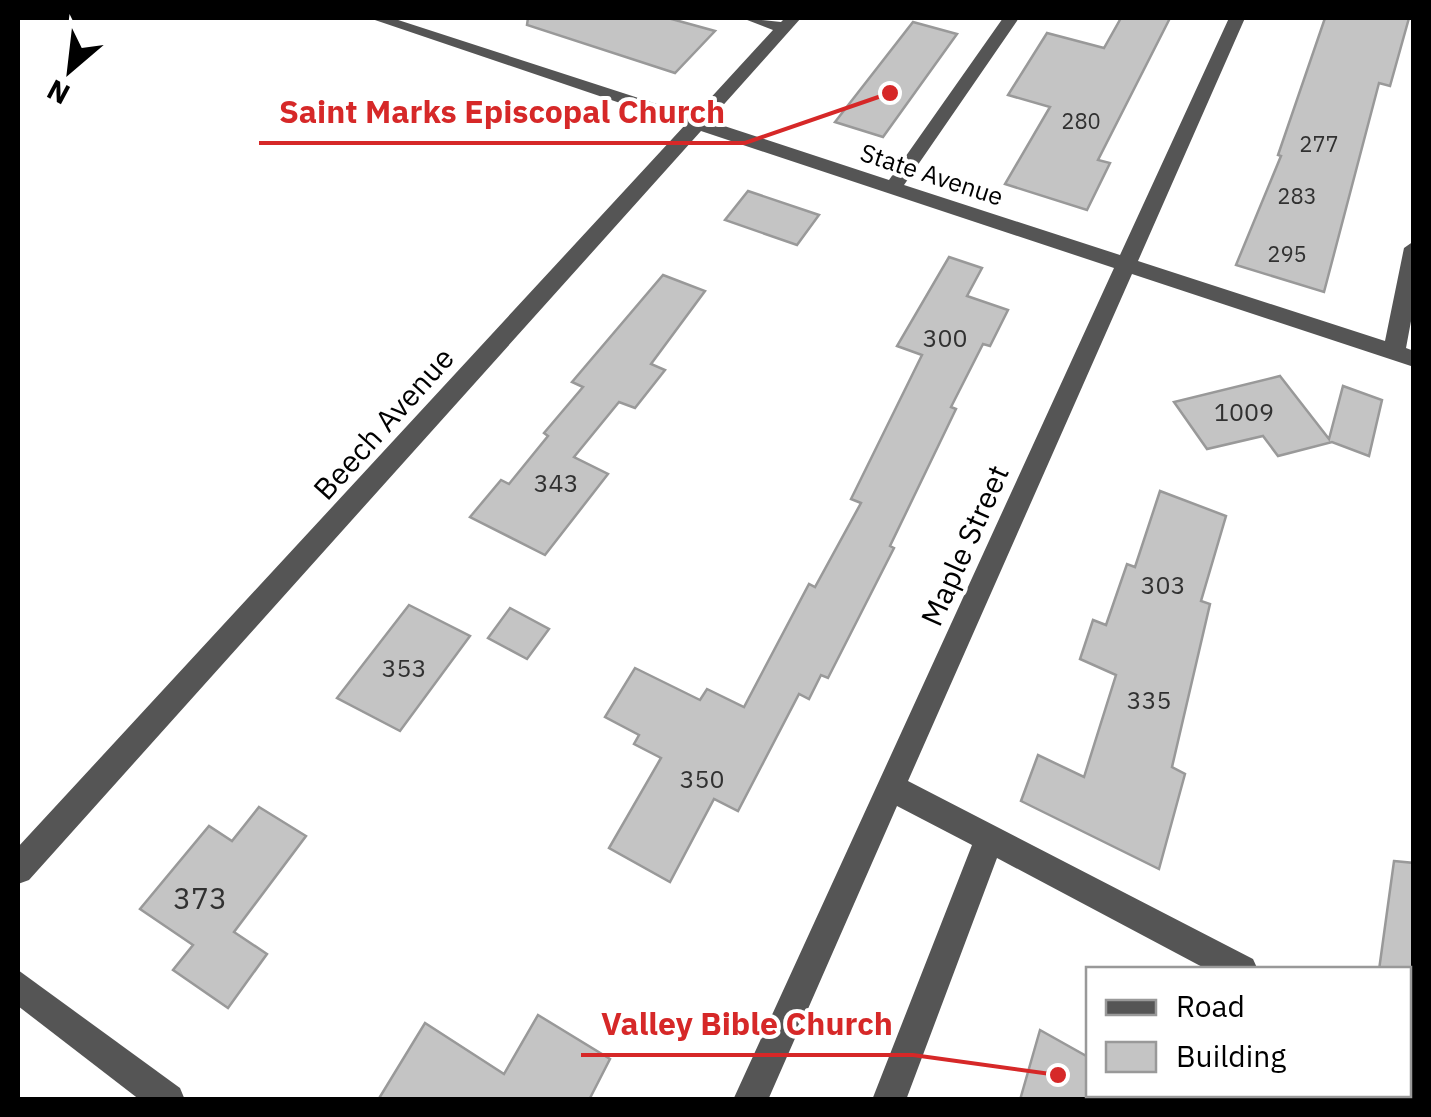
<svg xmlns="http://www.w3.org/2000/svg" width="1431" height="1117" viewBox="0 0 1431 1117" font-family="'IBM Plex Sans',sans-serif">
<style>
.building{fill:#c4c4c4;stroke:#999;stroke-width:2.5}
.lines{fill:none;stroke-linecap:round;stroke-linejoin:round}
.minor{fill:#555;fill-rule:evenodd}
.labels{text-anchor:middle;dominant-baseline:central;stroke-width:8;stroke-linejoin:round;paint-order:stroke}
.far-number-label{font-size:22px;fill:#313131}
.far-street-label{font-size:25px;fill:#000;stroke:#fff}
.number-label{font-size:25px;fill:#313131}
.street-label{font-size:30px;fill:#000;stroke:#fff}
.near-number-label{font-size:30px;fill:#313131}
.leader{fill:none;stroke:#d62828;stroke-width:4}
.callout-dot{fill:#d62828;stroke:#fff;stroke-width:4}
.callout-label{font-size:32px;text-anchor:middle;font-weight:bold;fill:#d62828;stroke:#fff;stroke-width:8;stroke-linejoin:round;paint-order:stroke}
</style>
<rect width="100%" height="100%" fill="#fff"/>
<g class="building">
<path d="M 528,18 L 668,18 L 715,31 L 675,73 L 527,25 Z"/>
<path d="M 1121,18 L 1170,18 L 1098,160 L 1110,163 L 1087,210 L 1005,184 L 1050,107 L 1008,95 L 1047,33 L 1104,48 Z"/>
<path d="M 1325,18 L 1409,18 L 1390,86 L 1379,83 L 1324,292 L 1236,265 L 1281,156 L 1278,155 Z"/>
<path d="M 913,22 L 957,34 L 883,137 L 835,122 Z"/>
<path d="M 748,191 L 819,215 L 797,245 L 725,220 Z"/>
<path d="M 949,257 L 982,268 L 967,296 L 1008,310 L 990,346 L 983,344 L 951,407 L 956,409 L 890,546 L 894,548 L 828,678 L 821,675 L 809,699 L 799,694 L 738,811 L 714,799 L 670,882 L 609,848 L 661,758 L 634,744 L 639,735 L 605,717 L 635,668 L 700,700 L 707,689 L 744,707 L 809,584 L 815,587 L 861,503 L 851,499 L 922,355 L 897,346 Z"/>
<path d="M 663,275 L 705,291 L 651,364 L 665,370 L 635,408 L 619,402 L 574,457 L 608,474 L 545,555 L 470,517 L 501,480 L 509,484 L 548,436 L 544,433 L 583,387 L 572,382 Z"/>
<path d="M 1280,376 L 1329,439 L 1343,386 L 1382,400 L 1369,456 L 1332,442 L 1278,456 L 1263,436 L 1207,449 L 1174,402 Z"/>
<path d="M 1160,491 L 1226,516 L 1201,601 L 1210,604 L 1172,767 L 1185,774 L 1159,869 L 1021,801 L 1038,755 L 1084,777 L 1116,675 L 1080,659 L 1093,620 L 1106,625 L 1127,564 L 1135,567 Z"/>
<path d="M 409,605 L 470,636 L 400,731 L 337,698 Z"/>
<path d="M 510,608 L 549,629 L 527,659 L 488,638 Z"/>
<path d="M 259,807 L 306,836 L 234,932 L 267,954 L 228,1008 L 173,970 L 193,945 L 140,909 L 209,826 L 232,841 Z"/>
<path d="M 1394,861 L 1414,863 L 1414,970 L 1379,970 Z"/>
<path d="M 538,1015 L 610,1059 L 589,1100 L 378,1100 L 425,1023 L 504,1074 Z"/>
<path d="M 1040,1030 L 1088,1057 L 1088,1100 L 1020,1100 Z"/>
</g>
<g class="lines">
<g class="minor">
<path d="M 369,18 L 392,18 L 694,116 L 773,30 L 742,18 L 781,22 L 785,18 L 801,18 L 709,121 L 889,180 L 1003,18 L 1019,18 L 904,185 L 1120,255 L 1229,18 L 1245,18 L 1138,261 L 1385,341 L 1404,248 L 1414,241 L 1414,305 L 1406,348 L 1414,351 L 1414,367 L 1132,274 L 908,781 L 1253,959 L 1258,970 L 1208,970 L 997,858 L 906,1100 L 872,1100 L 972,845 L 897,806 L 768,1100 L 733,1100 L 1114,268 L 701,131 L 29,880 L 18,884 L 18,847 L 685,125 Z"/>
<path d="M 18,970 L 180,1088 L 185,1100 L 140,1100 L 18,1006 Z"/>
<path d="M 1408,1039 L 1414,1040 L 1414,1073 L 1408,1072 Z"/>
</g>
</g>
<g class="labels">
<g class="far-number-label">
<text x="1081" y="120">280</text>
<text x="1319" y="143">277</text>
<text x="1297" y="195">283</text>
<text x="1287" y="253">295</text>
</g>
<g class="far-street-label">
<text transform="translate(932 174) rotate(18)">State Avenue</text>
</g>
<g class="number-label">
<text x="945" y="337">300</text>
<text x="1244" y="411">1009</text>
<text x="556" y="482">343</text>
<text x="1163" y="584">303</text>
<text x="404" y="667">353</text>
<text x="1149" y="699">335</text>
<text x="702" y="778">350</text>
</g>
<g class="street-label">
<text transform="translate(383 423) rotate(-48)">Beech Avenue</text>
<text transform="translate(964 545) rotate(-66)">Maple Street</text>
</g>
<g class="near-number-label">
<text x="200" y="897">373</text>
</g>
</g>
<path class="leader" d="M890 93L745 143H259M1058 1075L913 1055H581"/>
<g class="callout-dot">
<circle cx="890" cy="93" r="10"/>
<circle cx="1058" cy="1075" r="10"/>
</g>
<g class="callout-label">
<text x="502" y="123">Saint Marks Episcopal Church</text>
<text x="747" y="1035">Valley Bible Church</text>
</g>
<rect width="1431" height="1117" fill="none" stroke="#000000" stroke-width="40"/>
<rect x="1086" y="967" width="325" height="130" fill="#ffffff" stroke="#999999" stroke-width="2.5"/>
<rect x="1106" y="1000" width="50" height="15" fill="#555555" stroke="#999999" stroke-width="2.5"/>
<text x="1176" y="1017" font-size="30" fill="#000000">Road</text>
<rect x="1106" y="1042" width="50" height="30" fill="#c4c4c4" stroke="#999999" stroke-width="2.5"/>
<text x="1176" y="1067" font-size="30" fill="#000000">Building</text>
<g transform="translate(70 70) rotate(208)" stroke="#ffffff" stroke-width="8" paint-order="stroke">
<path d="M0-8L18 38L0 25L-18 38Z" fill="#000000"/>
<text y="-15" font-size="28" font-weight="bold" text-anchor="middle" fill="#000000">N</text>
</g>
</svg>
